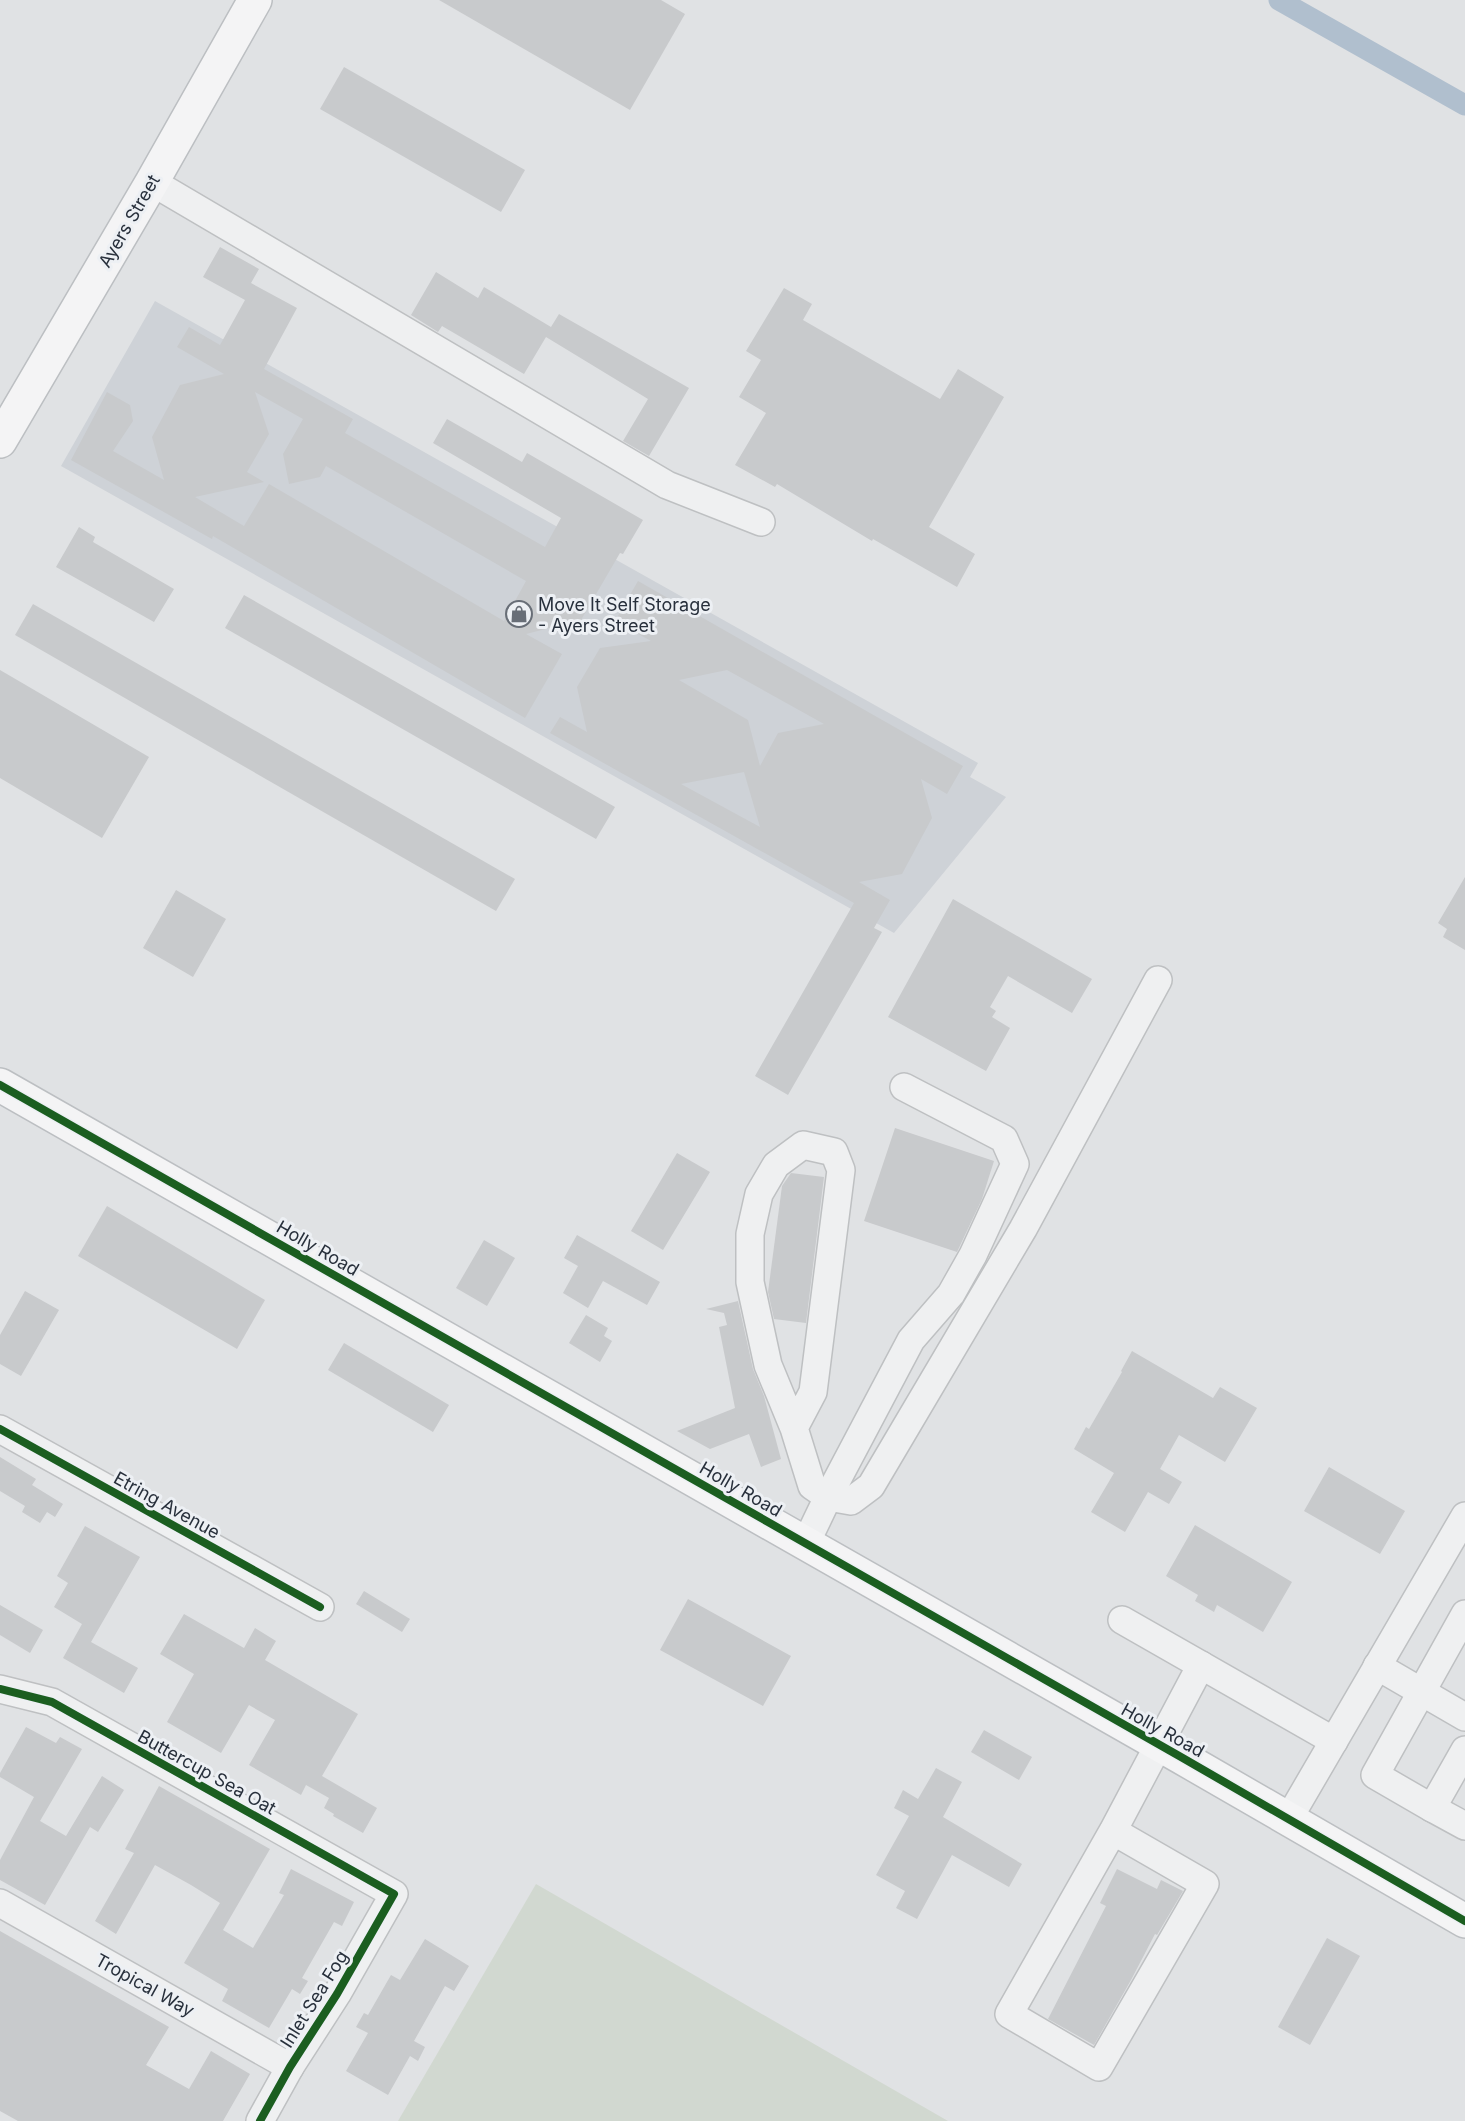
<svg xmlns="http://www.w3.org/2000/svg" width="1465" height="2121" viewBox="0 0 1465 2121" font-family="Inter,sans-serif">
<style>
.built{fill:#ced2d7}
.green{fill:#d1d8d0}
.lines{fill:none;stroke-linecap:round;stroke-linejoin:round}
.canal{stroke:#b0bfce;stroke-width:21}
.building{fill:#c8cacc;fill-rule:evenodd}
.minor-casing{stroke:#bec0c2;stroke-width:30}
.major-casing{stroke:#bcbfc2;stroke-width:36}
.minor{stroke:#eff0f1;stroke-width:27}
.major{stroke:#f4f4f5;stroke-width:33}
.cycleway-casing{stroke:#edf0f4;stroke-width:11}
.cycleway{stroke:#1b5e20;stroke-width:8}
.labels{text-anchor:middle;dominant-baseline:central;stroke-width:6;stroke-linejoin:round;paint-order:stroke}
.street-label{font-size:18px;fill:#28303c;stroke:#edf0f4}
.poi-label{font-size:18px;fill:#28303c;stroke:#edf0f4;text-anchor:start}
</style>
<rect width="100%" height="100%" fill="#e0e2e4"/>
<path class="built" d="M 155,301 L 978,763 L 970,777 L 1006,797 L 894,933 L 61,466 Z"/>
<path class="green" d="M 536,1884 L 948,2121 L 398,2121 Z"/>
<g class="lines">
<path class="canal" d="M 1279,0 L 1465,105"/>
</g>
<g class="building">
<path d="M 439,0 L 661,0 L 685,14 L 630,110 Z"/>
<path d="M 344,67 L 525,170 L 501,212 L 320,109 Z"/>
<path d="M 220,247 L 259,269 L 251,283 L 297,308 L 264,369 L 353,419 L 345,433 L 545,547 L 561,518 L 433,443 L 447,419 L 522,462 L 527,453 L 643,520 L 623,554 L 620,553 L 581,620 L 526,634 L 562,654 L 525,718 L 213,536 L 212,539 L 71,460 L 107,392 L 130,405 L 133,421 L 113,451 L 164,480 L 152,437 L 180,385 L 224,374 L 177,347 L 189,327 L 220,345 L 245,300 L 203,277 ZM 255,392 L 303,419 L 283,454 L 289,484 L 320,477 L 326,466 L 526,581 L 504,621 L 269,484 L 244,526 L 195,497 L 264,482 L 247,472 L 269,434 Z"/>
<path d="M 436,272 L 478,298 L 484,287 L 551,327 L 559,314 L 689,388 L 649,456 L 623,441 L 648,399 L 546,337 L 524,374 L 442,326 L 438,332 L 411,315 Z"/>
<path d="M 784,288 L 812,304 L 803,320 L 940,399 L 958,369 L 1004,397 L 929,527 L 975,554 L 957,587 L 873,539 L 872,541 L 777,484 L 775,487 L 735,465 L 766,413 L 739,397 L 761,360 L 746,351 Z"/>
<path d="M 79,527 L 95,537 L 93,542 L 174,589 L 154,622 L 56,567 Z"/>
<path d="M 638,581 L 963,766 L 947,794 L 921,779 L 932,818 L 902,874 L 859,882 L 890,900 L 874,928 L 882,932 L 788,1095 L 755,1076 L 854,903 L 550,733 L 560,717 L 587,732 L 577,687 L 600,648 L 651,641 L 615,621 ZM 727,670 L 824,724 L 778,733 L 760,766 L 748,720 L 679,680 ZM 744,772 L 760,827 L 681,784 Z"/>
<path d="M 244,595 L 615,807 L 596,839 L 225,628 Z"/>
<path d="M 33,604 L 515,879 L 496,911 L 15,635 Z"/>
<path d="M 0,670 L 149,757 L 102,838 L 0,778 Z"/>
<path d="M 1465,877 L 1465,950 L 1443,937 L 1447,929 L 1438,923 Z"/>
<path d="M 176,890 L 226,919 L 193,977 L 143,948 Z"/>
<path d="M 953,899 L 1092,979 L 1072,1013 L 1008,976 L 990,1007 L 996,1011 L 992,1017 L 1010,1028 L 986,1071 L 888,1017 Z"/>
<path d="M 895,1128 L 994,1161 L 982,1199 L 957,1252 L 864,1221 Z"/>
<path d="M 677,1153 L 710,1172 L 663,1250 L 631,1231 Z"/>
<path d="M 791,1173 L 824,1177 L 806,1323 L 774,1319 L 768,1292 L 782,1186 Z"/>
<path d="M 107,1206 L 265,1300 L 237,1349 L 78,1256 Z"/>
<path d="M 577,1235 L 660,1282 L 647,1305 L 603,1281 L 588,1308 L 563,1293 L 578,1266 L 564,1258 Z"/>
<path d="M 484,1240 L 515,1258 L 487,1306 L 456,1288 Z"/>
<path d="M 25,1291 L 59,1310 L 21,1376 L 0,1364 L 0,1335 Z"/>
<path d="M 738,1301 L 753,1369 L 764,1396 L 781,1459 L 761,1467 L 749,1434 L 710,1449 L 677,1431 L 735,1408 L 719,1327 L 727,1325 L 724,1313 L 706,1309 Z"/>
<path d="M 586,1315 L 608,1328 L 604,1336 L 612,1341 L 600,1362 L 569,1343 Z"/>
<path d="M 344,1343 L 449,1405 L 433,1432 L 328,1370 Z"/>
<path d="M 1132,1351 L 1213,1398 L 1220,1387 L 1257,1408 L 1225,1462 L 1179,1435 L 1160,1469 L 1182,1482 L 1169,1504 L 1148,1492 L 1125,1532 L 1091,1512 L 1114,1473 L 1074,1449 L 1086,1427 L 1089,1429 L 1122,1372 L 1121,1371 Z"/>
<path d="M 0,1457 L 36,1479 L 32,1485 L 63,1504 L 55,1517 L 47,1512 L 40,1523 L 22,1512 L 25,1506 L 0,1491 Z"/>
<path d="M 1329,1467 L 1405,1511 L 1380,1554 L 1304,1511 Z"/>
<path d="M 1195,1525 L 1292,1582 L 1263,1632 L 1217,1605 L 1214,1612 L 1195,1601 L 1198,1595 L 1166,1576 Z"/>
<path d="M 85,1526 L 140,1557 L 91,1642 L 138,1668 L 124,1693 L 63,1658 L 82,1624 L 54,1607 L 68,1583 L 57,1576 Z"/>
<path d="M 364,1591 L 410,1619 L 402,1632 L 356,1604 Z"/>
<path d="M 688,1599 L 791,1656 L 763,1706 L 660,1650 Z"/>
<path d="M 0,1605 L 43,1630 L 30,1653 L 0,1635 Z"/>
<path d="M 184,1614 L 244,1648 L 255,1628 L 276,1641 L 265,1660 L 358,1714 L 322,1776 L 377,1808 L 363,1833 L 333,1816 L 334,1814 L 324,1808 L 329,1798 L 306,1785 L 301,1795 L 249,1765 L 275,1720 L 249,1705 L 221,1753 L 167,1722 L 194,1674 L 160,1654 Z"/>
<path d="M 26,1727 L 56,1743 L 60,1737 L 82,1749 L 40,1821 L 66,1836 L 102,1776 L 124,1790 L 98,1832 L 90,1827 L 45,1905 L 0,1880 L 0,1860 L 34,1797 L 0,1777 L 0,1773 Z"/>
<path d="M 984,1730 L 1032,1757 L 1019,1780 L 971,1752 Z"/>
<path d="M 936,1768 L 962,1782 L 943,1817 L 1022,1864 L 1009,1887 L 952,1855 L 917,1919 L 896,1908 L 905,1891 L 876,1875 L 909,1816 L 894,1808 L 903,1790 L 918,1799 Z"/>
<path d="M 159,1786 L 270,1849 L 223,1930 L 253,1948 L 284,1895 L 279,1893 L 291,1869 L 354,1902 L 342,1926 L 334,1922 L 302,1978 L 308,1981 L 300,1994 L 292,1989 L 269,2028 L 222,2001 L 228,1989 L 184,1963 L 220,1903 L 191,1885 L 155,1865 L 116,1934 L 95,1921 L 134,1853 L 125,1849 Z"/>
<path d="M 1117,1869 L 1157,1889 L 1161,1880 L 1183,1891 L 1157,1935 L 1155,1934 L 1131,1980 L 1094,2045 L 1048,2019 L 1106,1906 L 1100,1903 Z"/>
<path d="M 0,1931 L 169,2027 L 146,2065 L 189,2089 L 211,2051 L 250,2074 L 223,2121 L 18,2121 L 0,2111 Z"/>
<path d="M 1327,1938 L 1360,1956 L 1310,2045 L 1278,2027 Z"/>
<path d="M 425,1939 L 469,1966 L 454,1991 L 445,1986 L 414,2041 L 425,2047 L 418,2061 L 410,2056 L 388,2095 L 346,2071 L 368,2033 L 356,2027 L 364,2013 L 368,2015 L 391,1975 L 400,1980 Z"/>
</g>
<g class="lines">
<defs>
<g id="minor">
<path d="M 152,182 L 667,485 L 761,522"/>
<path d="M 794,1428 L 813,1392 L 841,1170 L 834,1152 L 803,1145 L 776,1165 L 759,1194 L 750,1234 L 750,1282 L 768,1365 L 794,1428 L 812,1486 L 828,1497 L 851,1501 L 871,1486 L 1023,1229 L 1158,980"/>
<path d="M 0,1429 L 320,1607"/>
<path d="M 806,1543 L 828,1497 L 911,1340 L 951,1294 L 973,1255 L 1015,1164 L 1004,1139 L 904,1087"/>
<path d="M 1465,1614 L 1375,1775 L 1432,1808 L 1465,1750"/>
<path d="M 1122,1620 L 1334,1741"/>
<path d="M 1377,1666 L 1465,1717"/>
<path d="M 0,1689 L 52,1702 L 394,1894 L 337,1994 L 290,2067 L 260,2121"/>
<path d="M 1432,1808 L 1465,1826"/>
<path d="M 1289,1818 L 1465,1516"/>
<path d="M 1113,1831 L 1205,1884 L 1099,2067 L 1009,2014 L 1113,1831 L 1201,1665"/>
<path d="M 0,1903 L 290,2067"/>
</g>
<g id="major">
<path d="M 0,441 L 152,182 L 255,0"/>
<path d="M 0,1085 L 1181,1757 L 1465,1921"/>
</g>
</defs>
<use href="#minor" class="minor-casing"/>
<use href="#major" class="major-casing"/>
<use href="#minor" class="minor"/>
<use href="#major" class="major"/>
<defs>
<g id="cycleway">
<path d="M 0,1085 L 1181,1757 L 1465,1921"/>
<path d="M 0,1429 L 320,1607"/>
<path d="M 0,1689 L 52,1702 L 394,1894 L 337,1994 L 290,2067 L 260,2121"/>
</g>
</defs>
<use href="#cycleway" class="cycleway-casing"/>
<use href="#cycleway" class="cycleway"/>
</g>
<defs>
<symbol id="shop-ring" viewBox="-11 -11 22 22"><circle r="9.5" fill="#edf0f4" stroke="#686e77" stroke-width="1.5"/><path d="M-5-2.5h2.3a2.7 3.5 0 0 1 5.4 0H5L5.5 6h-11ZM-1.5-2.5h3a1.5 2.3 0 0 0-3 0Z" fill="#686e77"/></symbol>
</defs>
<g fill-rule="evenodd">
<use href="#shop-ring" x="504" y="599" width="30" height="30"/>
</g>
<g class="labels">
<g class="street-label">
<text transform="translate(129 221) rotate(-60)">Ayers Street</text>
<text transform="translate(318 1248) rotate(30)">Holly Road</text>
<text transform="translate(741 1489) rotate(30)">Holly Road</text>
<text transform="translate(167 1505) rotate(29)">Etring Avenue</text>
<text transform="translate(1163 1730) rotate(29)">Holly Road</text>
<text transform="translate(207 1772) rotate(29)">Buttercup Sea Oat</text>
<text transform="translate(145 1985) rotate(29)">Tropical Way</text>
<text transform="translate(314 1999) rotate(-58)">Inlet Sea Fog</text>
</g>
<g class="poi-label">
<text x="538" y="604">Move It Self Storage<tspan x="538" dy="21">- Ayers Street</tspan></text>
</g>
</g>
</svg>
